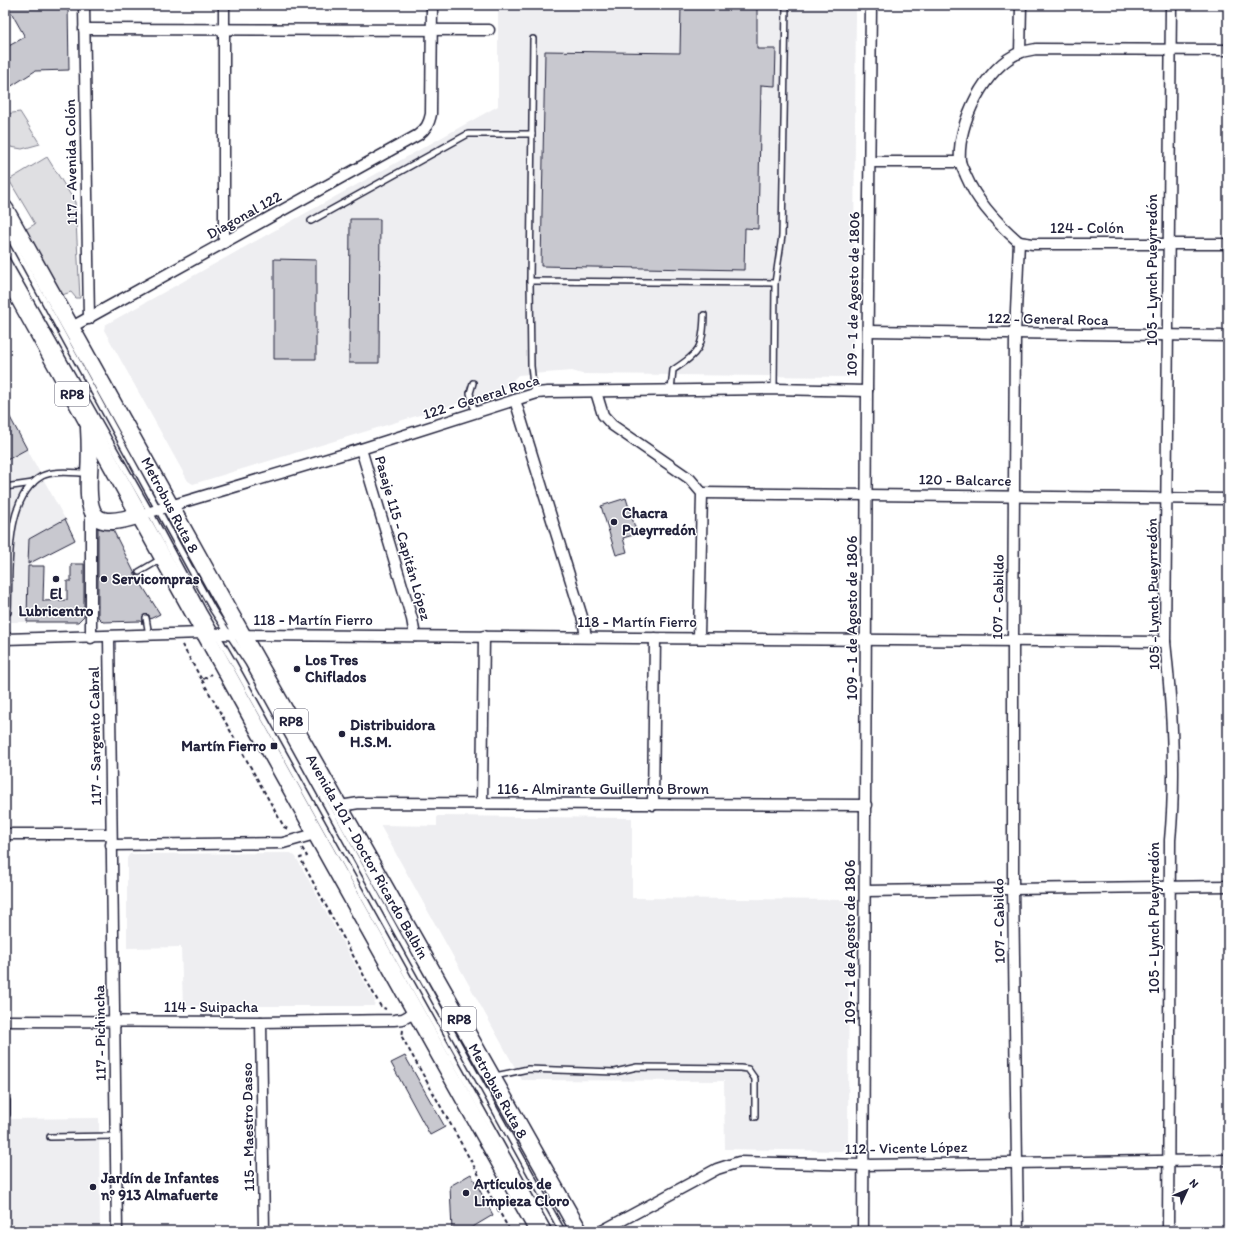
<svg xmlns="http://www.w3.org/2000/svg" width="1233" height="1236" viewBox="0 0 1233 1236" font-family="Itim,sans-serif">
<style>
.built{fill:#eeeef1}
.green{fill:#dfdfe2;stroke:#80808e}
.building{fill:#c8c8cf;stroke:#22223b}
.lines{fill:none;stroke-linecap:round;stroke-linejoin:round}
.lane-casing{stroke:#22223b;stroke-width:8}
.street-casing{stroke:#22223b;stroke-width:13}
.primary-casing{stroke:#22223b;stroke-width:19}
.path{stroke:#22223b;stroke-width:2;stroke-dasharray:4 3;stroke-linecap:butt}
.lane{stroke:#fff;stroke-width:5}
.street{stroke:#fff;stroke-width:10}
.primary{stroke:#fff;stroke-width:16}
.poi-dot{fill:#22223b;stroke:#fff;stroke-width:1.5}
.labels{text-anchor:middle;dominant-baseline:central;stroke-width:3;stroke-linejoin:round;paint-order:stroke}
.shield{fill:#fff;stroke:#646476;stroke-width:1}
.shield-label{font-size:14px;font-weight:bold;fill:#22223b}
.street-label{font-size:15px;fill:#22223b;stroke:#fff}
.poi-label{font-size:15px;font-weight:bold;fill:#22223b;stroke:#fff;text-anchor:start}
</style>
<rect width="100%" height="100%" fill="#fff"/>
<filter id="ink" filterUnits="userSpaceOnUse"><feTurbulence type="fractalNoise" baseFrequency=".025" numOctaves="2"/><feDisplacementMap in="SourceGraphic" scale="8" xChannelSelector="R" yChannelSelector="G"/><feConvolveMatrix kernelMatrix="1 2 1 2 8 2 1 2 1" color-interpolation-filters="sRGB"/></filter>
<g filter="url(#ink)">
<g class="built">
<path d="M 498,5 L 856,5 L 853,372 L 848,377 L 582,374 L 572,371 L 518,375 L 506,387 L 495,392 L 193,484 L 188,481 L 104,330 L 105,325 L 498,106 Z"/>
<path d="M 27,449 L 65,519 L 29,539 L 27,622 L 5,622 L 5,461 Z"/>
<path d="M 437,816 L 632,818 L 632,898 L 849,900 L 848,1145 L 842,1151 L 725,1149 L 724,1081 L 522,1080 L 380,825 L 437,826 Z"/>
<path d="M 291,853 L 296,857 L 375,1001 L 374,1006 L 183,1006 L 181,947 L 127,948 L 127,858 L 130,854 Z"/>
<path d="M 99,1118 L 100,1231 L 5,1231 L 5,1119 Z"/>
</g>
<g class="green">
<path d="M 20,112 L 40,144 L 22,149 L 5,146 L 5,114 Z"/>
<path d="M 47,157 L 75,202 L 80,298 L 76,298 L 71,292 L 59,296 L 23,231 L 35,224 L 9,180 Z"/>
</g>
<g class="building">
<path d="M 7,5 L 68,5 L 69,70 L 35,71 L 10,87 L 5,79 L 5,48 L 25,37 Z"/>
<path d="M 681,5 L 757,5 L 757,49 L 776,49 L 775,86 L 761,85 L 758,229 L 745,228 L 744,270 L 541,266 L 545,51 L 680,53 Z"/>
<path d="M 350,219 L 380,219 L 379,363 L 349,363 Z"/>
<path d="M 274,259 L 316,260 L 316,359 L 274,359 Z"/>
<path d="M 5,408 L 27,449 L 5,461 Z"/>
<path d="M 626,498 L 637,534 L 623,538 L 627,552 L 616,555 L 601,506 Z"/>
<path d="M 65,519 L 75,540 L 28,564 L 29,539 Z"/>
<path d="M 98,528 L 113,530 L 135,574 L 160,614 L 150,619 L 149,615 L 144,615 L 142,624 L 141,621 L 103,622 L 98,617 Z"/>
<path d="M 71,564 L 84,564 L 84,616 L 78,622 L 27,622 L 28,566 L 44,566 L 43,601 L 67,600 L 67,581 L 71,581 Z"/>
<path d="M 405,1056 L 445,1127 L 430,1135 L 391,1063 Z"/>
<path d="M 471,1174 L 493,1215 L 466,1231 L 452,1231 L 450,1186 Z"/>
</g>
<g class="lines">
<defs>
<g id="lane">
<path d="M 533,39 L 530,281 L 531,366 L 534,394"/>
<path d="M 311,221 L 468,134 L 532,134"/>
<path d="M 5,229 L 213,610 L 248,663 L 562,1231"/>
<path d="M 5,257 L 150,512 L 203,611 L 233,662 L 549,1231"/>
<path d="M 530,281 L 775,283"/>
<path d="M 473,383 L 470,393 L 475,413"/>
<path d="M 774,389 L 775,283 L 782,236 L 786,5"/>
<path d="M 671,390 L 673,370 C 700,352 703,348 704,315"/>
<path d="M 5,487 L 33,483"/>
<path d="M 139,572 L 161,559"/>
<path d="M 5,612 L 8,612 C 10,573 3,498 42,476 C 54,470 74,473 88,473"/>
<path d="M 146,618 L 149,635"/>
<path d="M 495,1076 L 528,1069 L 615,1072 L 637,1067 L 740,1068 L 748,1069 L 755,1079 L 755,1117"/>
<path d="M 5,1097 L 7,1101 L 7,1114"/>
<path d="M 50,1137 L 116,1136"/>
</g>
<g id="street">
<path d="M 84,5 L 89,319"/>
<path d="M 224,5 L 224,243"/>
<path d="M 84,29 L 489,30"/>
<path d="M 1020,53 L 1021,5"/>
<path d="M 870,162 L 960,162"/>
<path d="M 1019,242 C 997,223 977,202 966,176 C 964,171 961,166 960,161 C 957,124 985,66 1021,52 C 1026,51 1031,50 1036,49 L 1228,50"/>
<path d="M 1019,242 L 1033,244 L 1228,244"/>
<path d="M 70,328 L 418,135 C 426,129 429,124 431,114 L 432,5"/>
<path d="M 868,331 L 1228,336"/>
<path d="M 596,392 L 603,415 L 612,425 L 690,479 L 702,493 L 699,637"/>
<path d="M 515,400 L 583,620 L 586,637"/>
<path d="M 361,449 L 412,619 L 415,636"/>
<path d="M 702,493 L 1228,499"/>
<path d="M 91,511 L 91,638"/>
<path d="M 140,515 L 361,449 L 537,393 L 548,392 L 774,389 L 867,391"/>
<path d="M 109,637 L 117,1231"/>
<path d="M 5,639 L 203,633 L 243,635 L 1165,642"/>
<path d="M 482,803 L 484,636"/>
<path d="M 653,805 L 655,638"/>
<path d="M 340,806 L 359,803 L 866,805"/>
<path d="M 5,834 L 111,834"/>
<path d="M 111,845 L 283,843 L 315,834"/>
<path d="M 865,891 L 1228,886"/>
<path d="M 5,1021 L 261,1022 L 394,1020 L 403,1019 L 416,1012"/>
<path d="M 261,1022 L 264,1231"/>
<path d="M 602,1231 L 717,1169 L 739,1162 L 863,1165 L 1228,1160"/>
<path d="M 863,1231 L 867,391 L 871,5"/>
<path d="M 1018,1231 L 1013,889 L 1013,642 L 1015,334 L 1019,242"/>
<path d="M 1168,1231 L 1170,840 C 1176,778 1172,705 1165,642 L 1171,5"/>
</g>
<g id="primary">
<path id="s1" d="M 5,209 L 227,608 L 579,1231"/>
<path d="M 5,273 C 180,593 360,912 538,1231"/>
<path d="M 89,428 C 90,444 90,459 89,475 C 87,520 95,529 140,515"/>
</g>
</defs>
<use href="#lane" class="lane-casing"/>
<use href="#street" class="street-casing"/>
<use href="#primary" class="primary-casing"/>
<g class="path">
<path d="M 182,645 L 202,680 L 211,674"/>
<path d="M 202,680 L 284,827 L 290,830"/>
<path d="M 302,848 L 307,856 L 300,858 L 381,1007 L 386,1009"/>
<path d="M 403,1030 L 402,1037 L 510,1231"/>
</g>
<use href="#lane" class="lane"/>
<use href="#street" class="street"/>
<use href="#primary" class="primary"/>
</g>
</g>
<g class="poi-dot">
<circle cx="614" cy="522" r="4"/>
<circle cx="56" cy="579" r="4"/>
<circle cx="104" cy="579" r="4"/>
<circle cx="297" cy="669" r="4"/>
<circle cx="342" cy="734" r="4"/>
<rect x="270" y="742" width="8" height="8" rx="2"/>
<circle cx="93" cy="1187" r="4"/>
<circle cx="466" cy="1193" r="4"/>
</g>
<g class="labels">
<g class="shield">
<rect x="55" y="382" width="34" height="24" rx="3"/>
<rect x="274" y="709" width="34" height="24" rx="3"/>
<rect x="442" y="1007" width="34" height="24" rx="3"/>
</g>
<g class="shield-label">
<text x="72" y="394">RP8</text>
<text x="291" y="721">RP8</text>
<text x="459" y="1019">RP8</text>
</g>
<g class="street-label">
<text transform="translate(71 162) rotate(-91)">117 - Avenida Colón</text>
<text transform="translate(244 215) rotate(-29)">Diagonal 122</text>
<text x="1087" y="228">124 - Colón</text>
<text transform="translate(1152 270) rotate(-90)">105 - Lynch Pueyrredón</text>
<text transform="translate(853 294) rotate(-89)">109 - 1 de Agosto de 1806</text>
<text transform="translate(1048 319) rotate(1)">122 - General Roca</text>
<text transform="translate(481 397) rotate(-17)">122 - General Roca</text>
<text transform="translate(965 480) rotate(1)">120 - Balcarce</text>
<text transform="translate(170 505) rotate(62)">Metrobus Ruta 8</text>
<text transform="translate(403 538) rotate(74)">Pasaje 115 - Capitán López</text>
<text transform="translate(1153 594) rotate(-91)">105 - Lynch Pueyrredón</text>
<text transform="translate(998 597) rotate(-89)">107 - Cabildo</text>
<text transform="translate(852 618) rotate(-90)">109 - 1 de Agosto de 1806</text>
<text x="313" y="620">118 - Martín Fierro</text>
<text x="637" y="622">118 - Martín Fierro</text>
<text transform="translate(95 736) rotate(-91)">117 - Sargento Cabral</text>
<text x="603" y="789">116 - Almirante Guillermo Brown</text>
<text stroke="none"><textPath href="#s1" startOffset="742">Avenida 101 - Doctor Ricardo Balbín</textPath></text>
<text transform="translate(1154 918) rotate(-90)">105 - Lynch Pueyrredón</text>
<text transform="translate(999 921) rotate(-91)">107 - Cabildo</text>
<text transform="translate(850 942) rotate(-90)">109 - 1 de Agosto de 1806</text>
<text x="211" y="1007">114 - Suipacha</text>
<text transform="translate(100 1033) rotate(-91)">117 - Pichincha</text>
<text transform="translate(498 1091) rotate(61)">Metrobus Ruta 8</text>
<text transform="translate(248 1127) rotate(-91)">115 - Maestro Dasso</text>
<text transform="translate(906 1148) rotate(-1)">112 - Vicente López</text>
</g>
<g class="poi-label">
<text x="622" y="513">Chacra<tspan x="622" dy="17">Pueyrredón</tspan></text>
<text x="112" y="579">Servicompras</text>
<text x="56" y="594" text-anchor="middle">El<tspan x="56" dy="17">Lubricentro</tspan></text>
<text x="305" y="660">Los Tres<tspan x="305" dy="17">Chiflados</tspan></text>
<text x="350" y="725">Distribuidora<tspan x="350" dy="17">H.S.M.</tspan></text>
<text x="266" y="746" text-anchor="end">Martín Fierro</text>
<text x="101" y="1178">Jardín de Infantes<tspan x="101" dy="17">nº 913 Almafuerte</tspan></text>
<text x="474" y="1184">Artículos de<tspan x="474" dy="17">Limpieza Cloro</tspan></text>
</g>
</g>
<rect width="1233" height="1236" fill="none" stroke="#fff" stroke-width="20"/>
<rect x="10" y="10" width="1213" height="1216" fill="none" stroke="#22223b" stroke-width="1.5" filter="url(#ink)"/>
<g transform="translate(1187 1190) rotate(46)" stroke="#ffffff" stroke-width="3" paint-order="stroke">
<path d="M0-3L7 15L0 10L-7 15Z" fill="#22223b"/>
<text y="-6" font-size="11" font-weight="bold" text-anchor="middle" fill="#22223b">N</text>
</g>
</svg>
